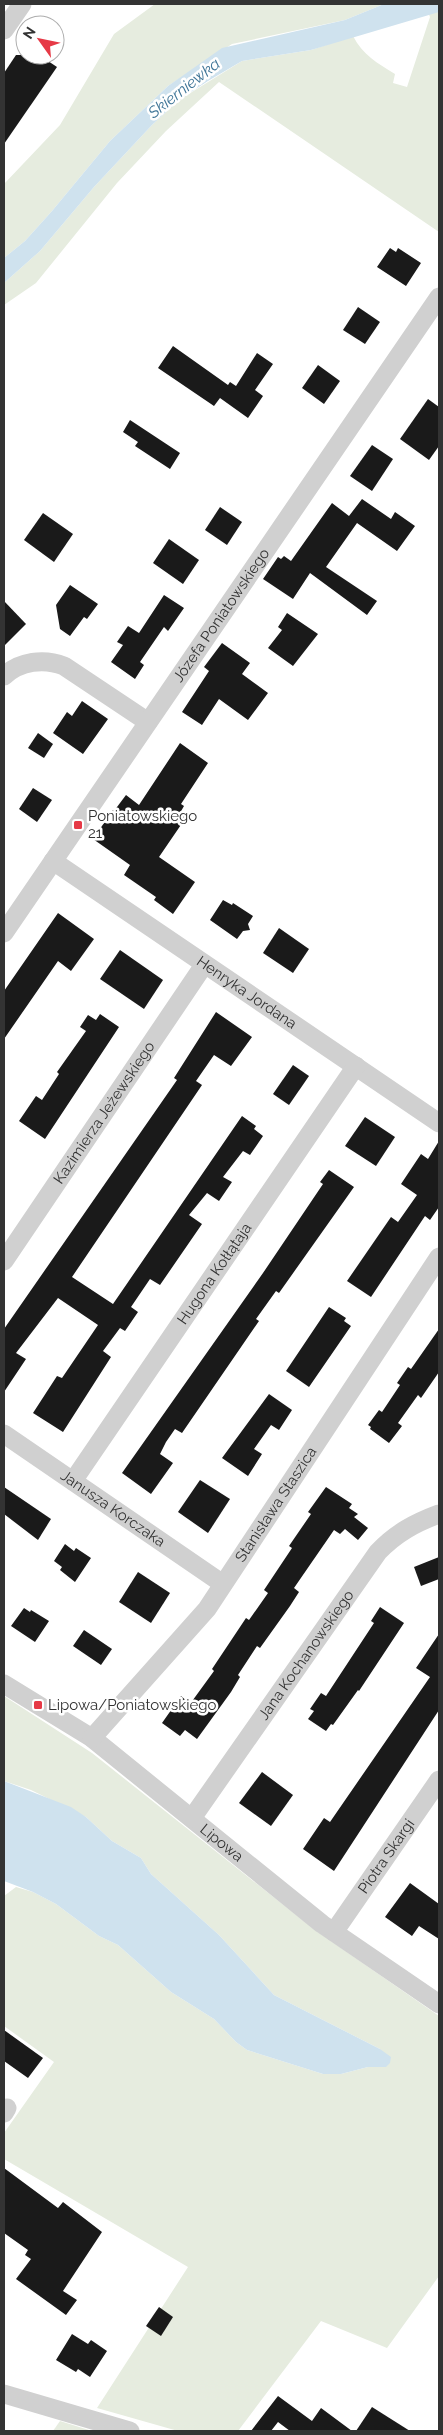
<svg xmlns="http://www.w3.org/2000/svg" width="443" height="2435" viewBox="0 0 443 2435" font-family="Raleway,sans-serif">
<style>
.green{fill:#e6ecdf}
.water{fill:#cfe2ee}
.building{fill:#1a1a1a}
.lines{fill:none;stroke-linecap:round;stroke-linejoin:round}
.minor{stroke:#d0d0d0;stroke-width:19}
.poi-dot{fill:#e63946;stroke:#fff;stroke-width:2}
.labels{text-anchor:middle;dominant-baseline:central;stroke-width:5;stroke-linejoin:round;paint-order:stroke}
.street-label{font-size:15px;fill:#333;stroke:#fff}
.poi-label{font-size:15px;fill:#333;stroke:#fff;text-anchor:start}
.water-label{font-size:16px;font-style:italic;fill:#3f7597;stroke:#fff}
</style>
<rect width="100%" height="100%" fill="#fff"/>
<g class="green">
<path d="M 155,4 L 384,4 L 345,20 L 232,44 L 168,86 L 110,141 L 52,211 L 25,241 L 4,258 L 4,184 L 60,125 L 114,34 Z"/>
<path d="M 425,4 L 439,4 L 439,232 L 219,82 L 166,131 L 117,183 L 36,283 L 4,305 L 4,283 L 40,251 L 94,187 L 152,125 L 179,100 L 242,61 L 311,50 L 353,36 C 363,55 377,63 395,74 L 393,83 L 407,87 L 430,17 Z"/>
<path d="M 4,1696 L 92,1753 L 315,1930 L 439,2016 L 439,2276 L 387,2348 L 321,2321 L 238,2431 L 178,2431 L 97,2408 L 188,2267 L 4,2159 L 4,2133 L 54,2062 L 4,2026 L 4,1896 L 16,1887 L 33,1892 L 56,1904 L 99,1936 L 118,1945 L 171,1992 L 214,2019 L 236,2042 L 247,2050 L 323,2074 L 341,2074 L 368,2067 L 386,2067 L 380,2049 L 274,1995 L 219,1935 L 151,1874 L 141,1858 L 112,1841 L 86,1817 L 31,1790 L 4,1781 Z"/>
<path d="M 60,2421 L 92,2431 L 53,2431 Z"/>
</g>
<g class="water">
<path d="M 384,4 L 439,4 L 439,12 L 311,50 L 242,61 L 208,81 L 179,100 L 152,125 L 94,187 L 40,251 L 4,283 L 4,258 L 25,241 L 52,211 L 110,141 L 168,86 L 222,48 L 345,20 Z"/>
<path d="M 4,1781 L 71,1807 L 86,1817 L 112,1841 L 141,1858 L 151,1874 L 219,1935 L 274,1995 L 380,2049 L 391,2057 L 390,2063 L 386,2067 L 368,2067 L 341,2074 L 323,2074 L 247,2050 L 236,2042 L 214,2019 L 171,1992 L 118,1945 L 99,1936 L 56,1904 L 33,1892 L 4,1881 Z"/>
</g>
<g class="building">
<path d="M 16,55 L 39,55 L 57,67 L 4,144 L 4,73 Z"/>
<path d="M 390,248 L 396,252 L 398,248 L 421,263 L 406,286 L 377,267 Z"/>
<path d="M 358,307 L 380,322 L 365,344 L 343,330 Z"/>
<path d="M 173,346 L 228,385 L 230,382 L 236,386 L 257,353 L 273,364 L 255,390 L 263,396 L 248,418 L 220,398 L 214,406 L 158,368 Z"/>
<path d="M 318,365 L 340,381 L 324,404 L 302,388 Z"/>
<path d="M 428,399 L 439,407 L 439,446 L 429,460 L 400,439 Z"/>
<path d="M 130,420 L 180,453 L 170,469 L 135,446 L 138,442 L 123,432 Z"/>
<path d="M 372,445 L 393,459 L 372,491 L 350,476 Z"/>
<path d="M 362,499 L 391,519 L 395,512 L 415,526 L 397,551 L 357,523 L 326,567 L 377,601 L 367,615 L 310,573 L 293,599 L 263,579 L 278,557 L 281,559 L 284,556 L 291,561 L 332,503 L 349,516 Z"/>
<path d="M 220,507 L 242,522 L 227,545 L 205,530 Z"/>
<path d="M 43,513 L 73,534 L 54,562 L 24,540 Z"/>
<path d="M 169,539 L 199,560 L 183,584 L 153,563 Z"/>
<path d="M 70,585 L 98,604 L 87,619 L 84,617 L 70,636 L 60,629 L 56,605 Z"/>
<path d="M 164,595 L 184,608 L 168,631 L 164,627 L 140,662 L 144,665 L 135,679 L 111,662 L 123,645 L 117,642 L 128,626 L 139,633 Z"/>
<path d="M 4,601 L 26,624 L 4,646 Z"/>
<path d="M 287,613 L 318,634 L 293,666 L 268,648 L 282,630 L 278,627 Z"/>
<path d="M 222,643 L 250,663 L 242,674 L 268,693 L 248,720 L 219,699 L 202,725 L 182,712 L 209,671 L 204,667 Z"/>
<path d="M 82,701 L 108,719 L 83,754 L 53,733 L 67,712 L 72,716 Z"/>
<path d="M 38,733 L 53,744 L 44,758 L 28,748 Z"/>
<path d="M 180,743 L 208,763 L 181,804 L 184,806 L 180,813 L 187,816 L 159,857 L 195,882 L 173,914 L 154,900 L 156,897 L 124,875 L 130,865 L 93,839 L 113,810 L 114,811 L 126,795 L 139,805 Z"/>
<path d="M 33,788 L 52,800 L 37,822 L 19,809 Z"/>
<path d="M 223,900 L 232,905 L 233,903 L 253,916 L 248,924 L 250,930 L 243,931 L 237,939 L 210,920 Z"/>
<path d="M 58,913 L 94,939 L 71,971 L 58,961 L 4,1039 L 4,991 Z"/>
<path d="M 279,928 L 309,949 L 293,973 L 263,953 Z"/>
<path d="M 120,950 L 163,980 L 144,1009 L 100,979 Z"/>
<path d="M 216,1012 L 252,1037 L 231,1066 L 214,1055 L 196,1081 L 202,1085 L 72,1277 L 113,1304 L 242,1116 L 256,1126 L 254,1129 L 263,1136 L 250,1155 L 243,1151 L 223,1177 L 232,1182 L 219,1201 L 207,1193 L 189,1215 L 202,1224 L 160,1285 L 150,1279 L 131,1307 L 138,1312 L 125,1331 L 120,1328 L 103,1351 L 111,1357 L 63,1432 L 33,1413 L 57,1376 L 62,1378 L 98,1325 L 58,1298 L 16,1353 L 26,1359 L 4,1392 L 4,1329 L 177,1080 L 174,1078 Z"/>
<path d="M 100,1014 L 119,1027 L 45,1139 L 19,1121 L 36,1096 L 42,1100 L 59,1074 L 57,1072 L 86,1031 L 80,1027 L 88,1015 L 96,1020 Z"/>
<path d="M 293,1065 L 309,1076 L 289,1105 L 273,1094 Z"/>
<path d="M 365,1117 L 395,1137 L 376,1166 L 345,1146 Z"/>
<path d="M 439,1141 L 439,1207 L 430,1220 L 425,1216 L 371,1297 L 347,1281 L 391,1217 L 398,1222 L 417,1195 L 401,1184 L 421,1154 L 428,1159 Z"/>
<path d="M 329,1170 L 354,1187 L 279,1293 L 276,1291 L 256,1319 L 259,1321 L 182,1433 L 175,1429 L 166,1442 L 160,1454 L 173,1463 L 151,1494 L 122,1473 L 263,1273 L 323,1184 L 320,1182 Z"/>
<path d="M 329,1307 L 346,1318 L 344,1321 L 351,1326 L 309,1387 L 286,1371 Z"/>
<path d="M 439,1329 L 439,1372 L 421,1398 L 418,1395 L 398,1423 L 402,1426 L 389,1443 L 370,1429 L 371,1427 L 368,1425 L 379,1410 L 382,1412 L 400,1385 L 397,1383 L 408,1367 L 411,1369 Z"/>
<path d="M 269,1394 L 292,1410 L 279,1430 L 271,1425 L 254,1449 L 262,1454 L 248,1476 L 222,1458 Z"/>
<path d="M 200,1480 L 230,1499 L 208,1533 L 178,1512 Z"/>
<path d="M 4,1487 L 51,1519 L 38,1540 L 4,1514 Z"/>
<path d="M 326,1487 L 352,1504 L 349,1508 L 358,1514 L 354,1517 L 368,1528 L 358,1540 L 345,1529 L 340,1534 L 334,1530 L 294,1588 L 299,1592 L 290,1606 L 260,1648 L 257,1646 L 238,1675 L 240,1677 L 231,1692 L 197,1739 L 185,1730 L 180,1736 L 162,1723 L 181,1696 L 190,1704 L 214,1671 L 212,1669 L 246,1618 L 249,1620 L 268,1593 L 264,1590 L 292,1548 L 289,1546 L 311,1514 L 308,1512 Z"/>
<path d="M 65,1544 L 74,1551 L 76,1548 L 91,1558 L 75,1582 L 60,1570 L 62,1567 L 54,1561 Z"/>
<path d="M 439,1557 L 439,1579 L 421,1586 L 414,1567 Z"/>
<path d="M 138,1572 L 170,1593 L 151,1623 L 119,1602 Z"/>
<path d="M 380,1607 L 404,1623 L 359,1691 L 358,1690 L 333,1725 L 331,1724 L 326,1731 L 308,1719 L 314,1711 L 310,1709 L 321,1693 L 326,1696 L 374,1623 L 371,1621 Z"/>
<path d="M 24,1608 L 30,1612 L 31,1610 L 49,1621 L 35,1642 L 11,1626 Z"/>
<path d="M 84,1630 L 112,1649 L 101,1665 L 73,1646 Z"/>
<path d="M 439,1634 L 439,1710 L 334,1871 L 303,1849 L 324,1818 L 330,1822 L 430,1677 L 416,1668 Z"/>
<path d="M 262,1772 L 293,1795 L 271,1826 L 239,1803 Z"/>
<path d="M 410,1883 L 439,1904 L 439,1939 L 419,1926 L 412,1936 L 385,1917 Z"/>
<path d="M 4,2030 L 43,2058 L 28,2078 L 4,2061 Z"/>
<path d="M 4,2168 L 58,2208 L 63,2202 L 102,2232 L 63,2291 L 77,2300 L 66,2315 L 16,2279 L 31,2259 L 25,2255 L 28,2250 L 4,2233 Z"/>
<path d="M 159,2307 L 173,2317 L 161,2336 L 146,2326 Z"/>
<path d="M 72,2334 L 88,2344 L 91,2340 L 107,2351 L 90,2377 L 78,2369 L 76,2372 L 56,2360 Z"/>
<path d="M 278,2396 L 312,2421 L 321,2408 L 352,2431 L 290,2431 L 278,2422 L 271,2431 L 251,2431 Z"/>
<path d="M 372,2407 L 410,2431 L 356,2431 Z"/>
</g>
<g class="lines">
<g class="minor">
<path d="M 4,30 L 22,4"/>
<path d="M 4,676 C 20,661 44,658 64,666 L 148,722"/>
<path id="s1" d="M 53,861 L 439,1123"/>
<path id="s2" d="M 4,933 L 439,297"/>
<path id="s3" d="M 4,1261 L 204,965"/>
<path id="s4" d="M 4,1434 L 223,1584"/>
<path id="s5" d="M 73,1481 L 356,1066"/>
<path id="s6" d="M 4,1684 L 92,1738 L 322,1924 L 439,2004"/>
<path id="s7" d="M 92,1738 L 207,1609 L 439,1257"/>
<path id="s8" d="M 192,1818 L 378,1552 C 396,1533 415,1523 439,1514"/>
<path id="s9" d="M 334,1932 L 439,1780"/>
<path d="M 4,2113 L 7,2108"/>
<path d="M 4,2394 L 130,2431"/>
</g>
</g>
<g class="poi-dot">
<rect x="73" y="820" width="10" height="10" rx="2.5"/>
<rect x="33" y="1700" width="10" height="10" rx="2.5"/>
</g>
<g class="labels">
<g class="street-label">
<text stroke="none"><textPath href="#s2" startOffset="385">Józefa Poniatowskiego</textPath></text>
<text stroke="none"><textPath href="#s1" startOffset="234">Henryka Jordana</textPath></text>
<text stroke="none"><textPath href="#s3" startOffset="179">Kazimierza Jeżewskiego</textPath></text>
<text stroke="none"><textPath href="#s5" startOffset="251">Hugona Kołłątaja</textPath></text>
<text stroke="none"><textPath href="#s7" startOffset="298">Stanisława Staszica</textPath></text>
<text stroke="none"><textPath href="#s4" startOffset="132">Janusza Korczaka</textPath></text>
<text stroke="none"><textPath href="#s8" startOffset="199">Jana Kochanowskiego</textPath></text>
<text stroke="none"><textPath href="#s6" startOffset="270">Lipowa</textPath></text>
<text stroke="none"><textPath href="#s9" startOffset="92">Piotra Skargi</textPath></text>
</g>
<g class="poi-label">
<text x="88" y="816">Poniatowskiego<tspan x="88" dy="17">21</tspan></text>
<text x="48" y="1705">Lipowa/Poniatowskiego</text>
</g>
<g class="water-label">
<text transform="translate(184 88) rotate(-38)">Skierniewka</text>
</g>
</g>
<rect width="443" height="2435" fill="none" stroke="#333333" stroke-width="10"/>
<g transform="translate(40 40) rotate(303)"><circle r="24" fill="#ffffff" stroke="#adadad"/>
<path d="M0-4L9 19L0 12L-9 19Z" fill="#e63946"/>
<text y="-8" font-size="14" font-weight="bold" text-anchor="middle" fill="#333333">N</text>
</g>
</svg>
